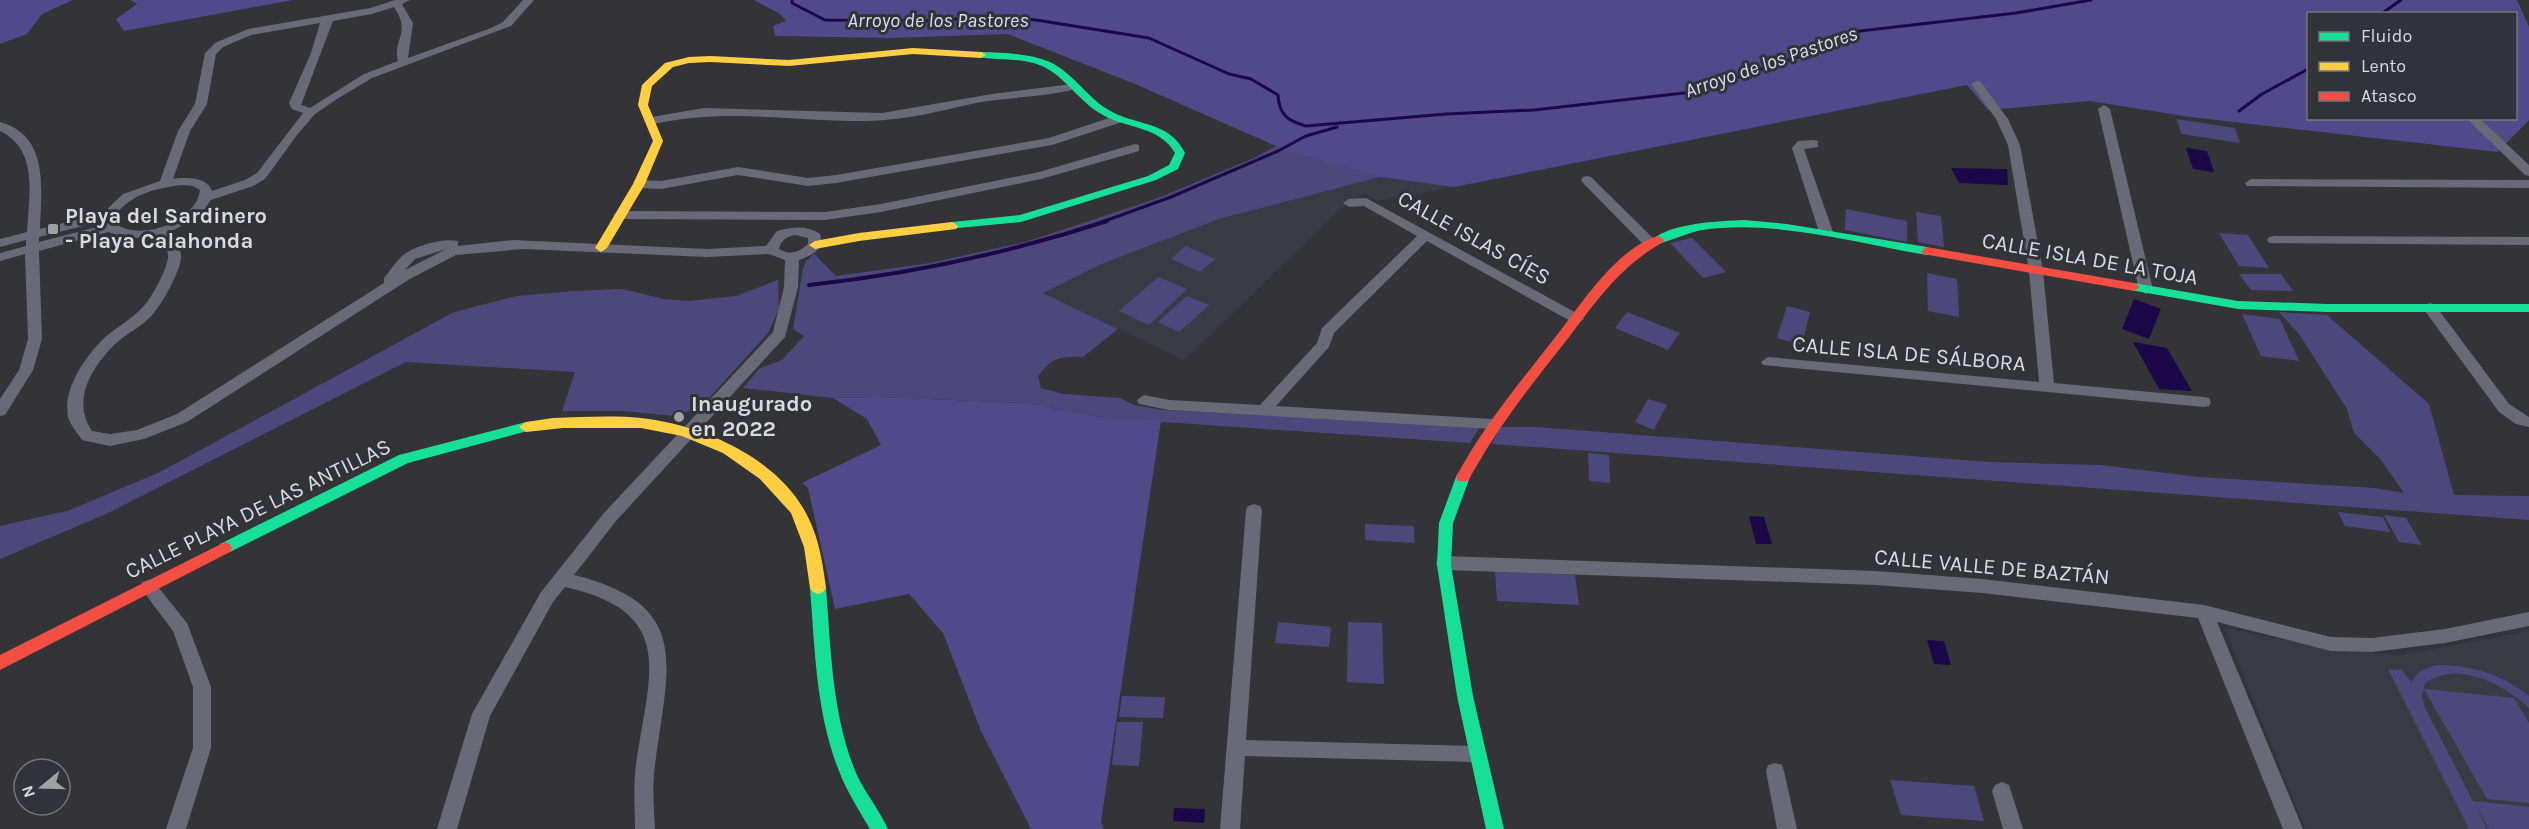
<svg xmlns="http://www.w3.org/2000/svg" width="2529" height="829" viewBox="0 0 2529 829" font-family="Karla,sans-serif">
<style>
.built{fill:#3a3a45}
.green{fill:#4d487b}
.forest{fill:#514989;fill-rule:evenodd}
.water{fill:#1c0748}
.lines{fill:none;stroke-linecap:round;stroke-linejoin:round}
.stream-far1{stroke:#1c0748;stroke-width:3}
.stream{stroke:#1c0748;stroke-width:4}
.street{fill:#6a6977;fill-rule:evenodd}
.fast{fill:#16e098;fill-rule:evenodd}
.slow{fill:#ffcf43;fill-rule:evenodd}
.jam{fill:#f24e42;fill-rule:evenodd}
.poi-dot{fill:#a0a0a4;stroke:#323239;stroke-width:2}
.labels{text-anchor:middle;dominant-baseline:central;stroke-width:6;stroke-linejoin:round;paint-order:stroke}
.far-water-label{font-size:20px;font-style:italic;fill:#dcdcf2;stroke:#323239}
.poi-label{font-size:22px;font-weight:bold;fill:#dadade;stroke:#323239;text-anchor:start}
.street-label{font-size:22px;fill:#dadade;stroke:#323239}
</style>
<rect width="100%" height="100%" fill="#333338"/>
<g class="built">
<path d="M 1380,177 L 1454,187 L 1377,201 L 1365,193 L 1339,211 L 1184,360 L 1043,293 L 1088,269 L 1219,219 Z"/>
<path d="M 2225,628 L 2337,650 L 2400,655 L 2529,631 L 2529,829 L 2305,829 Z"/>
</g>
<g class="green">
<path d="M 2177,119 L 2235,128 L 2240,143 L 2181,134 Z"/>
<path d="M 1276,146 L 1380,177 L 1219,219 L 1099,265 L 1043,293 L 1118,329 L 1083,357 C 1060,356 1053,357 1038,376 L 1041,388 L 1063,394 L 1120,398 L 1134,405 L 1163,410 L 1480,427 L 1470,443 L 1106,418 L 1027,403 L 879,397 L 833,398 L 743,388 L 760,368 L 782,360 L 804,336 L 793,329 L 803,268 L 806,261 L 814,254 L 836,276 L 930,263 L 1029,241 L 1158,198 L 1254,158 Z"/>
<path d="M 1846,209 L 1907,221 L 1907,242 L 1845,230 Z"/>
<path d="M 1916,212 L 1941,216 L 1944,247 L 1918,242 Z"/>
<path d="M 2219,233 L 2248,235 L 2269,268 L 2239,266 Z"/>
<path d="M 1692,238 L 1726,272 L 1703,278 L 1670,243 Z"/>
<path d="M 1186,246 L 1215,259 L 1200,272 L 1171,259 Z"/>
<path d="M 1927,273 L 1957,279 L 1959,317 L 1928,311 Z"/>
<path d="M 2239,274 L 2281,274 L 2293,291 L 2251,290 Z"/>
<path d="M 1158,277 L 1187,289 L 1149,325 L 1119,311 Z"/>
<path d="M 778,280 L 779,309 L 768,333 L 701,407 L 675,416 L 622,411 L 562,411 L 575,372 L 406,362 L 106,514 L 0,559 L 0,526 L 67,511 L 160,472 L 454,312 L 517,296 L 573,291 L 622,289 L 664,299 L 688,301 L 736,296 Z"/>
<path d="M 1187,296 L 1209,305 L 1179,332 L 1158,322 Z"/>
<path d="M 1787,306 L 1810,312 L 1802,345 L 1777,338 Z"/>
<path d="M 1627,312 L 1680,333 L 1668,350 L 1615,328 Z"/>
<path d="M 2279,312 L 2327,315 L 2429,404 L 2454,495 L 2529,496 L 2529,520 L 1492,444 L 1500,427 L 1537,427 L 1989,462 L 2101,465 L 2199,477 L 2375,488 L 2404,493 L 2381,460 L 2354,433 L 2347,409 L 2299,334 Z"/>
<path d="M 2242,314 L 2280,319 L 2299,361 L 2261,356 Z"/>
<path d="M 1648,399 L 1667,405 L 1654,430 L 1635,422 Z"/>
<path d="M 1588,453 L 1609,455 L 1610,483 L 1589,481 Z"/>
<path d="M 2338,512 L 2383,517 L 2390,532 L 2345,526 Z"/>
<path d="M 2384,515 L 2406,518 L 2422,545 L 2399,542 Z"/>
<path d="M 1365,524 L 1414,526 L 1414,543 L 1365,540 Z"/>
<path d="M 1495,571 L 1575,575 L 1579,605 L 1497,601 Z"/>
<path d="M 1278,622 L 1331,627 L 1329,647 L 1275,643 Z"/>
<path d="M 1348,622 L 1382,623 L 1384,684 L 1347,682 Z"/>
<path d="M 2435,665 C 2469,664 2502,674 2529,696 L 2529,708 C 2504,684 2458,660 2425,683 L 2422,696 L 2425,708 L 2473,801 L 2529,807 L 2529,829 L 2489,829 L 2475,804 L 2487,829 L 2469,829 L 2388,669 L 2402,670 L 2411,682 L 2419,672 Z"/>
<path d="M 2424,689 L 2514,698 L 2529,723 L 2529,803 L 2487,799 Z"/>
<path d="M 1122,696 L 1165,697 L 1163,718 L 1119,717 Z"/>
<path d="M 1117,722 L 1143,722 L 1139,766 L 1112,765 Z"/>
<path d="M 1890,780 L 1974,786 L 1984,821 L 1901,815 Z"/>
</g>
<g class="forest">
<path d="M 0,0 L 73,0 L 42,14 L 27,34 L 0,44 Z"/>
<path d="M 130,0 L 293,0 L 124,31 L 116,19 L 137,4 Z"/>
<path d="M 754,0 L 2517,0 L 2529,27 L 2529,120 L 2498,152 L 2190,117 L 2090,101 L 1988,110 L 1967,85 L 1454,187 L 1380,177 L 1285,150 L 1135,84 L 1008,34 L 890,38 L 775,36 L 773,26 L 786,21 L 780,14 ZM 2308,14 L 2516,14 L 2516,118 L 2308,118 Z"/>
<path d="M 879,397 L 1027,403 L 1106,418 L 1161,421 L 1101,822 L 1104,829 L 1031,829 L 981,731 L 943,633 L 909,594 L 835,609 L 808,488 L 802,483 L 881,445 L 867,419 L 833,398 Z"/>
</g>
<g class="water">
<path d="M 2186,148 L 2207,151 L 2214,172 L 2193,169 Z"/>
<path d="M 1951,168 L 2007,169 L 2008,185 L 1959,183 Z"/>
<path d="M 2134,299 L 2161,309 L 2149,339 L 2122,329 Z"/>
<path d="M 2133,342 L 2167,348 L 2192,391 L 2159,389 Z"/>
<path d="M 1749,516 L 1764,517 L 1772,544 L 1756,544 Z"/>
<path d="M 1927,640 L 1944,641 L 1951,665 L 1934,664 Z"/>
<path d="M 1174,808 L 1205,809 L 1204,823 L 1173,821 Z"/>
</g>
<g class="lines">
<g class="stream-far1">
<path d="M 792,0 L 792,3 L 825,20 L 945,21 L 972,16 L 1036,20 L 1149,38 L 1229,74 L 1251,79 L 1278,95 C 1279,115 1288,121 1306,126 L 1446,114 L 1534,110 L 1693,92 L 1809,53 L 1860,31 L 2016,13 L 2091,0"/>
<path d="M 2381,14 L 2401,0"/>
<path d="M 2239,111 L 2262,94 L 2308,69"/>
<path d="M 1102,222 L 1171,197 L 1278,151 L 1306,136 L 1337,127"/>
</g>
<path class="stream" d="M 809,285 C 911,274 1009,253 1107,221"/>
<g class="street">
<path d="M 395,0 L 410,0 L 402,4 L 413,23 L 408,58 L 491,28 L 503,22 L 523,0 L 534,0 L 511,26 L 372,78 L 337,99 L 315,114 L 297,135 L 265,179 L 253,186 L 211,200 L 200,216 L 170,232 C 175,240 181,248 181,257 C 181,270 162,304 153,314 C 142,327 125,334 113,346 C 90,370 72,401 92,431 L 110,434 L 137,430 L 177,414 L 384,283 L 384,278 C 391,270 398,258 406,253 C 418,245 444,238 458,241 L 458,246 L 513,240 L 707,249 L 766,246 L 777,231 C 793,227 806,225 820,234 L 822,245 C 816,253 808,257 799,260 L 798,287 L 785,337 L 616,521 L 574,575 C 695,605 667,667 655,765 C 652,787 654,807 655,829 L 635,829 C 635,807 633,787 636,765 C 648,675 680,613 565,587 L 553,602 L 490,716 L 457,829 L 437,829 L 472,714 L 541,592 L 604,513 L 773,332 L 784,287 L 785,260 L 769,254 L 707,257 L 523,249 L 456,255 L 408,280 L 187,422 L 144,439 L 110,446 L 82,440 C 78,434 72,427 69,420 C 60,392 85,357 104,338 C 116,328 130,320 141,309 C 150,301 168,269 168,256 C 168,248 163,242 159,235 L 129,239 L 108,232 L 39,251 L 42,339 L 33,370 L 5,415 L 0,416 L 0,399 L 19,370 L 28,339 L 25,254 L 0,261 L 0,253 L 26,246 L 26,240 L 0,247 L 0,239 L 27,232 C 29,195 39,150 0,131 L 0,122 C 50,136 41,189 40,229 L 103,213 L 123,194 L 160,181 L 178,131 L 195,104 L 205,53 L 215,43 L 248,29 L 370,8 ZM 394,7 C 412,34 392,39 398,61 L 364,74 L 310,108 L 301,105 L 333,21 L 372,14 ZM 320,23 L 311,53 L 289,103 L 292,109 L 303,113 L 257,173 L 245,180 L 212,191 C 208,177 186,177 173,179 L 190,131 L 207,104 L 216,54 L 223,47 L 251,35 ZM 183,185 L 193,186 L 200,190 C 196,223 136,244 112,221 C 126,195 155,188 183,185 ZM 99,222 L 101,226 L 39,242 L 39,237 ZM 795,235 L 808,238 L 808,244 C 799,252 790,256 779,249 C 781,240 786,237 795,235 ZM 446,249 L 405,270 L 415,259 Z"/>
<path d="M 1977,81 L 1981,82 L 2008,119 L 2020,145 L 2043,271 L 2054,383 L 2204,397 L 2209,398 L 2211,402 L 2209,406 L 2204,407 L 1763,365 L 1761,362 L 1768,357 L 2039,382 L 2029,271 L 2008,145 L 1996,119 L 1971,84 Z"/>
<path d="M 1072,84 L 1078,87 L 1076,89 C 1045,97 1012,97 981,102 C 944,110 907,120 868,121 C 792,122 727,107 650,125 L 644,121 L 646,118 L 704,108 L 882,113 L 992,94 Z"/>
<path d="M 2104,105 L 2110,109 L 2153,290 L 2146,294 L 2139,290 L 2098,109 Z"/>
<path d="M 1118,115 L 1122,116 L 1122,122 L 1052,145 L 836,183 L 808,186 L 738,175 L 661,189 L 639,188 L 633,184 L 639,180 L 661,181 L 738,167 L 808,178 L 836,175 L 1049,138 Z"/>
<path d="M 2466,118 L 2479,118 L 2529,165 L 2529,176 L 2525,175 Z"/>
<path d="M 1814,140 L 1818,141 L 1818,147 L 1804,149 L 1833,232 L 1826,236 L 1819,232 L 1792,148 L 1798,141 Z"/>
<path d="M 1135,144 L 1139,145 L 1139,151 L 1041,179 L 881,212 L 825,220 L 619,219 L 613,215 L 619,211 L 825,212 L 881,204 L 1039,172 Z"/>
<path d="M 1587,176 L 1591,177 L 1655,240 L 1657,243 L 1655,246 L 1645,246 L 1583,183 L 1581,180 L 1583,177 Z"/>
<path d="M 2251,179 L 2529,180 L 2529,188 L 2247,186 L 2245,183 Z"/>
<path d="M 1366,198 L 1582,316 L 1584,319 L 1577,324 L 1572,322 L 1427,241 L 1334,333 L 1329,347 L 1276,406 L 1492,419 L 1497,420 L 1500,424 L 1497,428 L 1492,429 L 1169,410 L 1139,404 L 1137,400 L 1144,395 L 1169,400 L 1260,405 L 1317,343 L 1322,328 L 1417,236 L 1364,206 L 1349,207 L 1343,203 L 1349,199 Z"/>
<path d="M 2274,236 L 2529,237 L 2529,245 L 2269,243 L 2267,240 L 2269,237 Z"/>
<path d="M 2430,303 L 2435,305 L 2509,404 L 2529,417 L 2529,427 L 2516,424 L 2499,412 L 2425,311 L 2423,308 L 2425,305 Z"/>
<path d="M 1254,504 L 1260,506 L 1262,510 L 1246,740 L 1476,746 L 1483,748 L 1485,754 L 1483,760 L 1476,762 L 1245,756 L 1240,829 L 1220,829 L 1246,510 L 1248,506 Z"/>
<path d="M 1444,556 L 1876,571 L 1982,579 L 2204,605 L 2331,637 L 2372,638 L 2445,629 L 2529,612 L 2529,626 L 2445,643 L 2372,652 L 2331,651 L 2217,622 L 2303,829 L 2283,829 L 2198,618 L 1982,593 L 1876,585 L 1444,570 L 1438,568 L 1436,563 L 1438,558 Z"/>
<path d="M 148,580 L 154,582 L 187,623 L 211,687 L 211,748 L 186,829 L 166,829 L 193,748 L 193,687 L 173,631 L 140,587 L 142,582 Z"/>
<path d="M 1775,763 L 1782,765 L 1784,771 L 1797,829 L 1777,829 L 1766,771 L 1768,765 Z"/>
<path d="M 2002,782 L 2009,785 L 2023,829 L 2003,829 L 1992,791 L 1995,785 Z"/>
</g>
<g class="fast">
<path d="M 981,52 C 1004,53 1028,53 1050,62 C 1073,73 1086,96 1107,109 C 1135,127 1168,119 1185,153 L 1178,169 L 1156,180 L 1021,222 L 948,229 L 946,226 L 952,222 L 1020,215 L 1148,176 L 1169,165 L 1175,153 C 1160,126 1127,129 1103,115 C 1080,103 1066,77 1042,66 C 1021,57 999,61 977,57 L 976,55 Z"/>
<path d="M 1744,220 L 1787,224 L 1927,247 L 1933,251 L 1927,255 C 1857,243 1772,219 1702,230 C 1687,233 1673,240 1658,244 L 1652,240 C 1670,223 1719,221 1744,220 Z"/>
<path d="M 2134,283 L 2238,301 L 2327,304 L 2529,304 L 2529,312 L 2327,312 L 2238,309 L 2130,290 L 2128,287 L 2130,284 Z"/>
<path d="M 526,422 L 531,424 L 533,427 L 531,430 L 408,463 L 230,552 L 220,552 L 218,548 L 220,544 L 399,455 Z"/>
<path d="M 1463,472 L 1468,473 L 1470,477 L 1453,523 L 1451,565 L 1473,696 L 1504,829 L 1486,829 L 1457,696 L 1437,565 L 1439,523 L 1456,477 L 1458,473 Z"/>
<path d="M 818,582 L 823,584 L 826,588 C 831,650 832,715 856,773 C 865,793 879,809 888,829 L 870,829 C 859,810 847,792 839,771 C 816,713 815,650 810,588 L 813,584 Z"/>
</g>
<g class="slow">
<path d="M 913,48 L 981,52 L 986,55 L 981,58 L 913,54 L 789,66 L 710,62 L 689,63 L 673,67 L 652,86 L 648,105 L 663,141 L 645,184 L 607,248 L 601,252 L 595,248 L 633,184 L 653,141 L 638,105 L 642,85 L 665,63 L 689,57 L 710,56 L 789,60 Z"/>
<path d="M 952,222 L 958,226 L 956,229 L 859,241 L 815,249 L 809,245 L 815,241 L 859,233 Z"/>
<path d="M 553,418 C 582,417 613,415 641,418 C 703,425 779,458 808,517 C 819,539 823,564 826,588 L 823,592 L 818,594 L 813,592 L 810,588 L 804,547 L 791,513 L 760,479 L 723,453 L 682,436 L 641,428 L 563,428 L 526,432 L 519,427 L 526,422 Z"/>
</g>
<g class="jam">
<path d="M 1658,236 L 1664,240 L 1662,243 C 1620,266 1595,303 1566,341 C 1530,386 1496,430 1468,481 L 1458,481 L 1456,477 C 1484,425 1521,381 1557,335 C 1582,303 1617,248 1658,236 Z"/>
<path d="M 1927,247 L 2134,283 L 2140,287 L 2134,291 L 1923,254 L 1921,251 Z"/>
<path d="M 225,542 L 230,544 L 232,548 L 230,552 L 0,670 L 0,655 Z"/>
</g>
</g>
<g class="poi-dot">
<rect x="47" y="223" width="12" height="12" rx="3"/>
<circle cx="679" cy="417" r="6"/>
</g>
<g class="labels">
<g class="far-water-label">
<text x="938" y="20">Arroyo de los Pastores</text>
<text transform="translate(1771 62) rotate(-19)">Arroyo de los Pastores</text>
</g>
<g class="poi-label">
<text x="65" y="216">Playa del Sardinero<tspan x="65" dy="25">- Playa Calahonda</tspan></text>
<text x="691" y="404">Inaugurado<tspan x="691" dy="25">en 2022</tspan></text>
</g>
<g class="street-label">
<text transform="translate(1474 238) rotate(29)">CALLE ISLAS CÍES</text>
<text transform="translate(2090 259) rotate(10)">CALLE ISLA DE LA TOJA</text>
<text transform="translate(1909 354) rotate(5)">CALLE ISLA DE SÁLBORA</text>
<text transform="translate(258 509) rotate(-26)">CALLE PLAYA DE LAS ANTILLAS</text>
<text transform="translate(1992 567) rotate(5)">CALLE VALLE DE BAZTÁN</text>
</g>
</g>
<rect x="2307" y="12" width="210" height="108" fill="#323239" stroke="#75757b" stroke-width="1.5"/>
<rect x="2319" y="32" width="30" height="9" fill="#16e098" stroke="#75757b" stroke-width="1.5"/>
<text x="2361" y="42" font-size="18" fill="#dadade">Fluido</text>
<rect x="2319" y="62" width="30" height="9" fill="#ffcf43" stroke="#75757b" stroke-width="1.5"/>
<text x="2361" y="72" font-size="18" fill="#dadade">Lento</text>
<rect x="2319" y="92" width="30" height="9" fill="#f24e42" stroke="#75757b" stroke-width="1.5"/>
<text x="2361" y="102" font-size="18" fill="#dadade">Atasco</text>
<g transform="translate(42 787) rotate(251)"><circle r="28" fill="#323239" stroke="#75757b" stroke-width="1.5"/>
<path d="M0-4.5L10 22L0 15L-10 22Z" fill="#a0a0a4"/>
<text y="-9" font-size="16" font-weight="bold" text-anchor="middle" fill="#dadade">N</text>
</g>
</svg>
